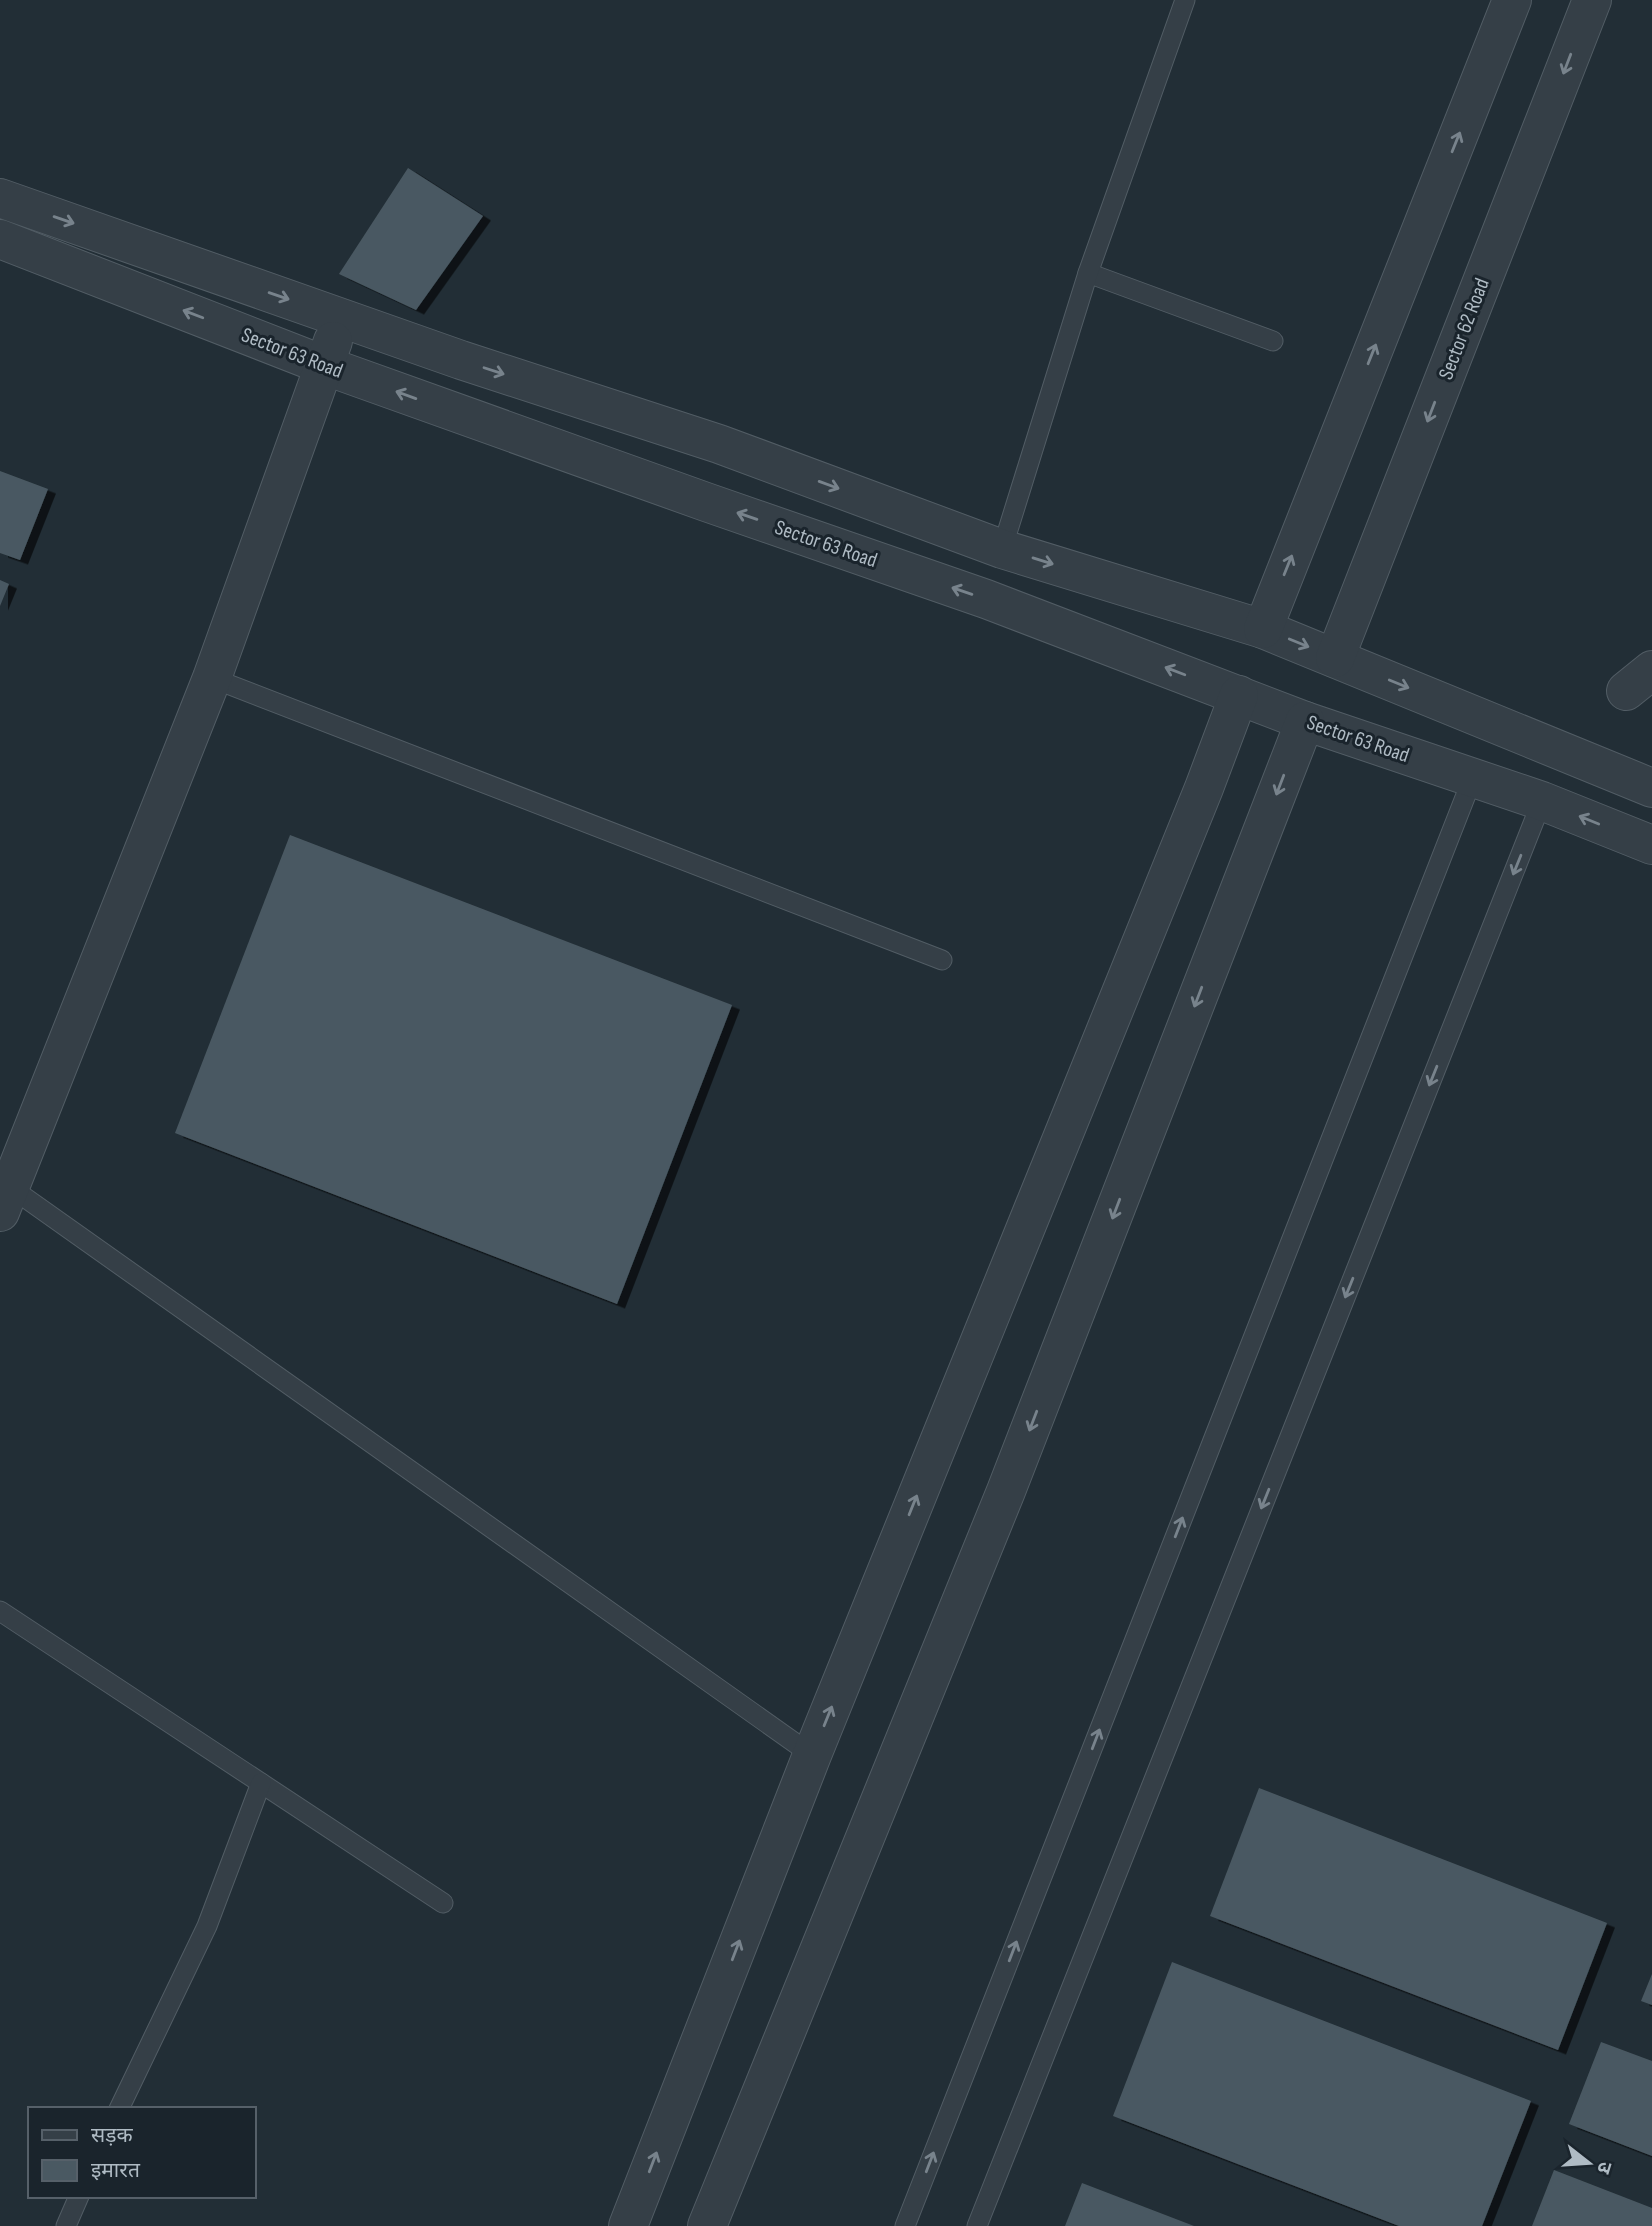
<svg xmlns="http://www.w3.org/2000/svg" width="1652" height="2226" viewBox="0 0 1652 2226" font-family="'Sofia Sans Condensed','Noto Sans Devanagari',sans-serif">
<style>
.building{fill:#4a5962;filter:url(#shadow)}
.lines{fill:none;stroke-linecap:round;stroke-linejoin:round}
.service-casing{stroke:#525d65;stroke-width:21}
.minor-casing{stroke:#525d65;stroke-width:40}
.tertiary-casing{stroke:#525d65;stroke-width:40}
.service{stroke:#353f47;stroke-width:19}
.minor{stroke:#353f47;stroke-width:38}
.tertiary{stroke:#353f47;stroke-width:38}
.oneway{stroke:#78838c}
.labels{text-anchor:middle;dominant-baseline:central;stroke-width:6;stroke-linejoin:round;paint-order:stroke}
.street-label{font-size:21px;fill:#afbbc4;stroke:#1a242c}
</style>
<defs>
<filter id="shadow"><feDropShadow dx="8" dy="4.5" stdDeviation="0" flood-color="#0009"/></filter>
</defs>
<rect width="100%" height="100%" fill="#222e36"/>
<g class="building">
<path d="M 408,168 L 483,216 L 416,310 L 339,274 Z"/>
<path d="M 0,471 L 48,489 L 20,560 L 0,553 Z"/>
<path d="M 0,580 L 9,584 L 0,606 Z"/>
<path d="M 290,835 L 732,1005 L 617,1304 L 175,1133 Z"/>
<path d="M 1259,1788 L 1607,1923 L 1558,2050 L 1210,1916 Z"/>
<path d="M 1172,1962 L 1531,2101 L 1482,2226 L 1399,2226 L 1113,2116 Z"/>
<path d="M 1652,1974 L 1652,2005 L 1641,2001 Z"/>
<path d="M 1601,2042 L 1652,2061 L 1652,2156 L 1569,2124 Z"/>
<path d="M 1554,2170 L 1652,2208 L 1652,2226 L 1532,2226 Z"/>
<path d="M 1082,2183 L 1194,2226 L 1065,2226 Z"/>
</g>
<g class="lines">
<defs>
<g id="service">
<path d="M 1088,273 L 1273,341"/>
<path d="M 1002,549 L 1088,273 L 1185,0"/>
<path d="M 212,678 L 942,960"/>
<path d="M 10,1187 L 812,1755"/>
<path d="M 0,1611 L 443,1903"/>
<path d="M 119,2109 L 207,1926 L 261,1783"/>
<path d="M 66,2226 L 79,2196"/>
<path d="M 905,2226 L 1473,777"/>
<path d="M 977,2226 L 1542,801"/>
</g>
<path id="minor" d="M 1626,691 L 1652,670"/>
<g id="tertiary">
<path d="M 0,198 L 461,360 L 719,444 L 1002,549 L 1263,629 L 1652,788"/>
<path d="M 0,239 L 326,366 L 706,502 L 986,599 L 1305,721 L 1542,801 L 1652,845"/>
<path d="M 1263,629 L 1512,0"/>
<path d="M 1335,658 L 1592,0"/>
<path d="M 0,1212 L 212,678 L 333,341"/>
<path d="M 628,2226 L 812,1755 L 1204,788 L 1239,695"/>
<path d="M 707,2226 L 1006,1491 L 1305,721"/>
</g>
</defs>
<use href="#service" class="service-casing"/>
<use href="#minor" class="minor-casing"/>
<use href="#tertiary" class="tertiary-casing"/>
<use href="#service" class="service"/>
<use href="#minor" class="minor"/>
<use href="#tertiary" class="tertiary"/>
</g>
<defs><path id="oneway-shaft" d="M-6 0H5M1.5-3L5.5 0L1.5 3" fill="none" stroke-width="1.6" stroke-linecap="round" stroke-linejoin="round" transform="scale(1.75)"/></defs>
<g class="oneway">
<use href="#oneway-shaft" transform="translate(1567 64) rotate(111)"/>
<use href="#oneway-shaft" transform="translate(1456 142) rotate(-68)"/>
<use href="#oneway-shaft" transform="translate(64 220) rotate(19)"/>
<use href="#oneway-shaft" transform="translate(279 296) rotate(19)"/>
<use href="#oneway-shaft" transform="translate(193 314) rotate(-159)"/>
<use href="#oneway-shaft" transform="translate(1372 354) rotate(-68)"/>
<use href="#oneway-shaft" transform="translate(494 371) rotate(18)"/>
<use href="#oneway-shaft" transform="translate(406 395) rotate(-160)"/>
<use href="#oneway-shaft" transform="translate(1431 412) rotate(111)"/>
<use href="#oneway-shaft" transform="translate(829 485) rotate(20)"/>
<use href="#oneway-shaft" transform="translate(747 516) rotate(-161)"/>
<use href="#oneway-shaft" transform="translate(1043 561) rotate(17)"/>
<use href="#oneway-shaft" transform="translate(1288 565) rotate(-68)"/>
<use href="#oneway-shaft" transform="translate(962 591) rotate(-161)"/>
<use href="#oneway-shaft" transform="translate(1299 643) rotate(22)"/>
<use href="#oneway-shaft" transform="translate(1175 671) rotate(-159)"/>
<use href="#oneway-shaft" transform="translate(1399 684) rotate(22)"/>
<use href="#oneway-shaft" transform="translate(1280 785) rotate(111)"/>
<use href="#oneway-shaft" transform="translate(1589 820) rotate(-158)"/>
<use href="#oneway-shaft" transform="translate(1517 865) rotate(112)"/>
<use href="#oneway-shaft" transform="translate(1198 997) rotate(111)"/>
<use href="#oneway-shaft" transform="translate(1433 1076) rotate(112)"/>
<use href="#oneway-shaft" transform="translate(1116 1209) rotate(111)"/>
<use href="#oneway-shaft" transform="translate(1349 1288) rotate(112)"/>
<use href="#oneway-shaft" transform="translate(1033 1421) rotate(111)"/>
<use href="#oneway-shaft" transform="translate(1265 1499) rotate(112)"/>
<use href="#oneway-shaft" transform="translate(913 1505) rotate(-68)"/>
<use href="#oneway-shaft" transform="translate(1179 1527) rotate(-69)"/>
<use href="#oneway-shaft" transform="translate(828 1716) rotate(-68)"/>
<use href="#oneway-shaft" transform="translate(1096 1739) rotate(-69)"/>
<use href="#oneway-shaft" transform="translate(736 1950) rotate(-69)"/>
<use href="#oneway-shaft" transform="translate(1013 1951) rotate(-69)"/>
<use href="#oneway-shaft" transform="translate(653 2162) rotate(-69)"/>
<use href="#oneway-shaft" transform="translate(930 2162) rotate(-69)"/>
</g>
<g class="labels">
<g class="street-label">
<text transform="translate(1464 329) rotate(-69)">Sector 62 Road</text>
<text transform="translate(292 353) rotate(21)">Sector 63 Road</text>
<text transform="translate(826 544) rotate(19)">Sector 63 Road</text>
<text transform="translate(1358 739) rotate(19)">Sector 63 Road</text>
</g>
</g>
<rect x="28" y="2107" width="228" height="91" fill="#1a242c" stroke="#566069" stroke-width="2"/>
<rect x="42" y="2130" width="35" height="10" fill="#353f47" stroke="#566069" stroke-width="2"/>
<text x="91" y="2142" font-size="21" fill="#afbbc4">सड़क</text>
<rect x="42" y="2160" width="35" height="21" fill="#4a5962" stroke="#566069" stroke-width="2"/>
<text x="91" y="2177" font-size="21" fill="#afbbc4">इमारत</text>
<g transform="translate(1589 2163) rotate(107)" stroke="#1a242c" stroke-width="5" paint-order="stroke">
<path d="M0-5L12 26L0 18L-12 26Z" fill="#afbbc4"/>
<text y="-10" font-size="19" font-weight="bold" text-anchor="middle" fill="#afbbc4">उ</text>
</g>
</svg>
